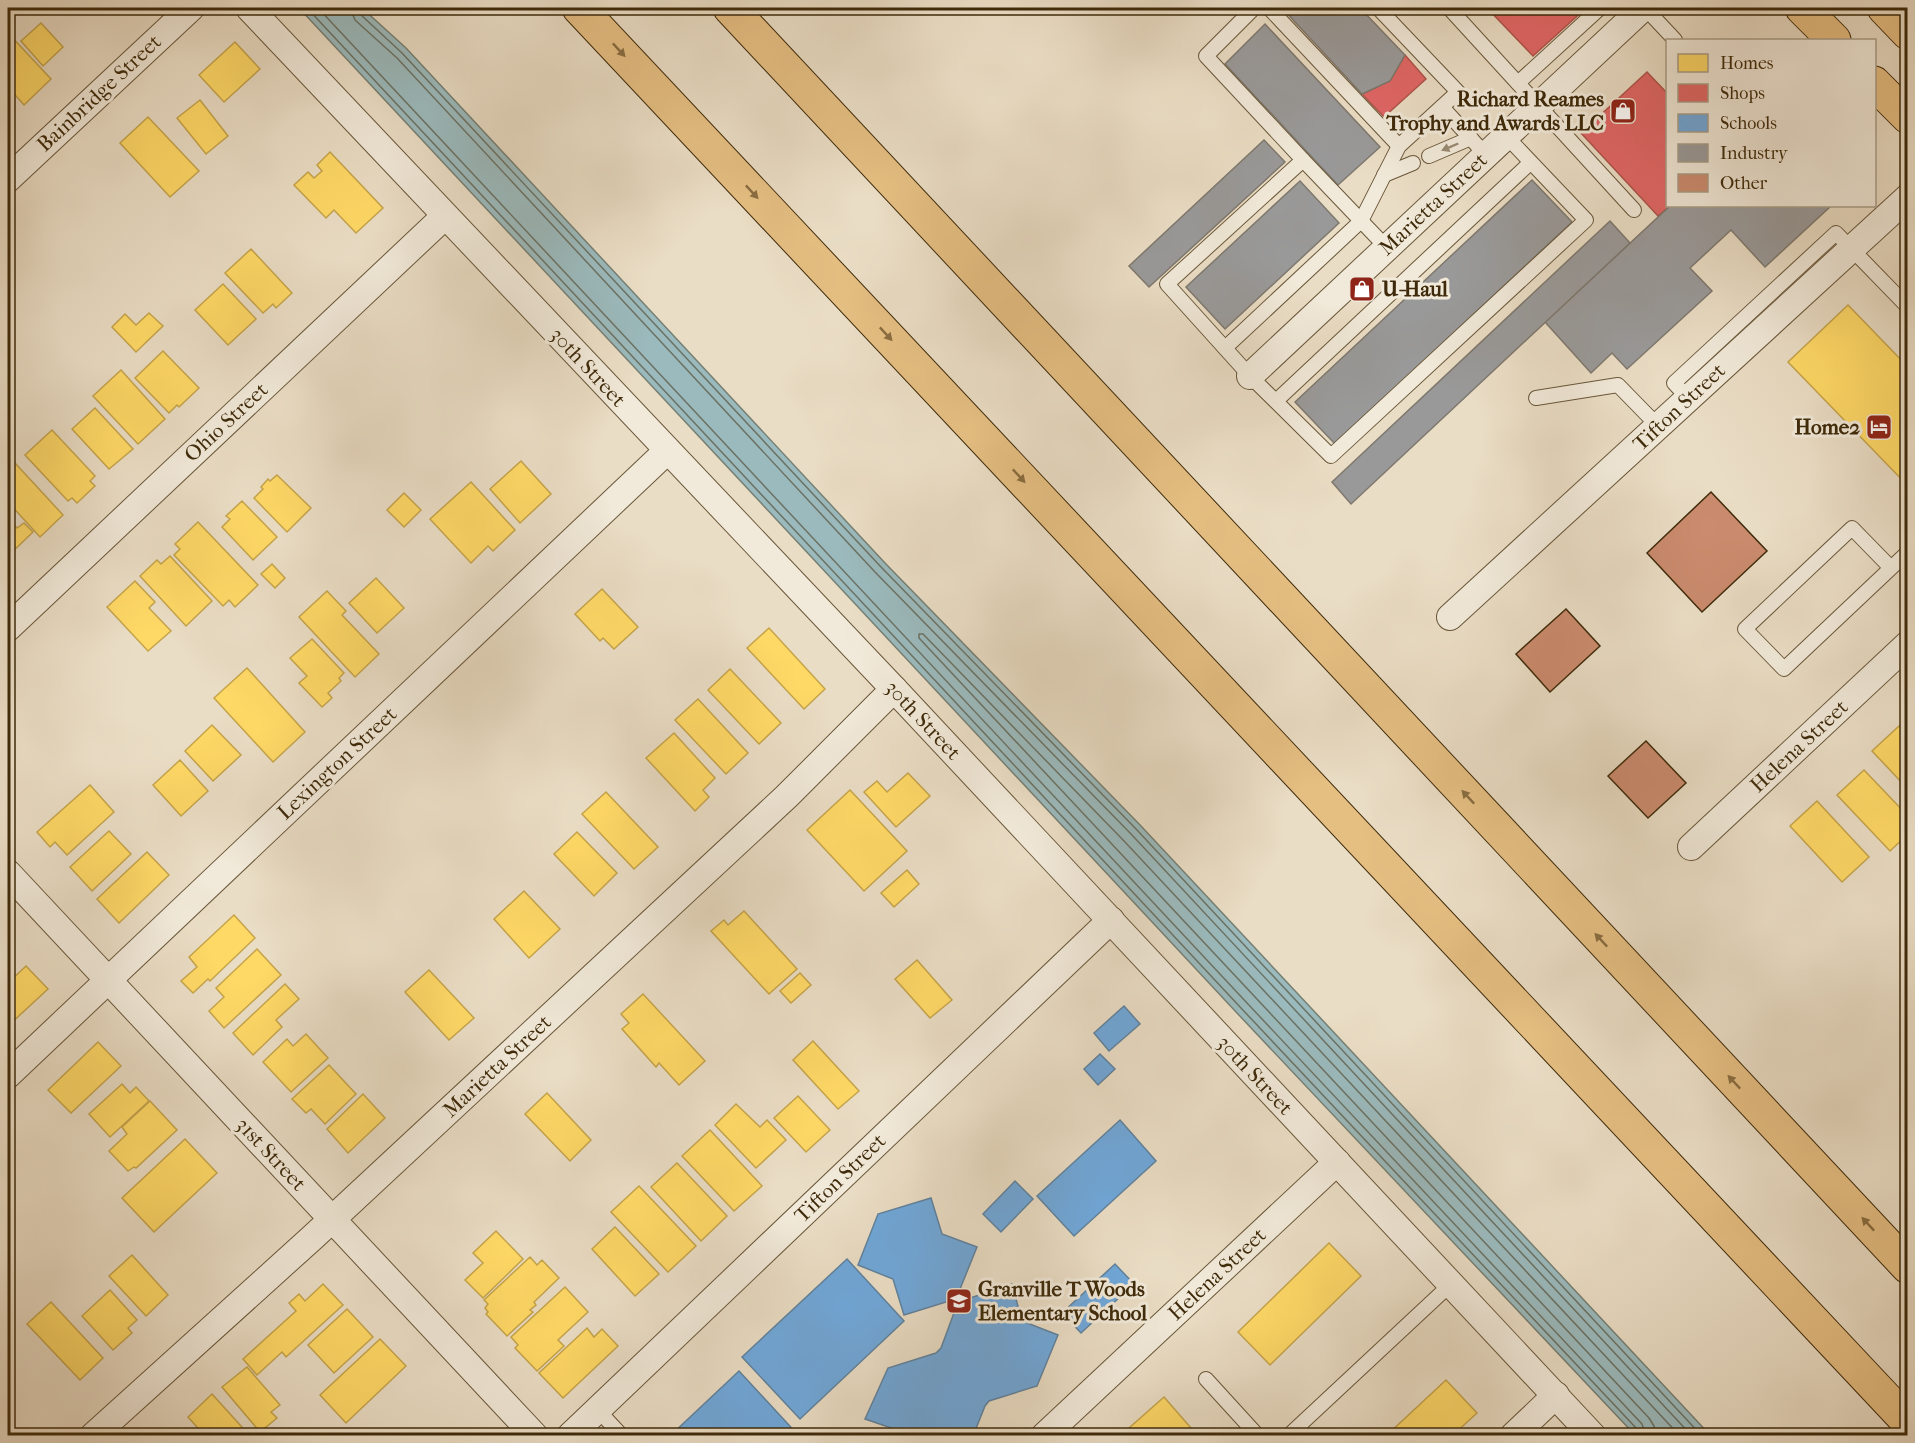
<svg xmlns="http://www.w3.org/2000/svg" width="1915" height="1443" viewBox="0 0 1915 1443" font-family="'IM FELL French Canon',serif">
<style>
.water{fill:#9bbabd;stroke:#768075;stroke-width:1.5}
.homes{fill:#ffd966;stroke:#c5a44a;stroke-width:1.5}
.shops{fill:#e06666;stroke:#af544a;stroke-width:1.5}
.schools{fill:#6fa8dc;stroke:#60829d;stroke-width:1.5}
.industry{fill:#999;stroke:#7e786e;stroke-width:1.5}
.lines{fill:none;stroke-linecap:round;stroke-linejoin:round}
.shore{stroke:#6c7264;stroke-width:1.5}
.building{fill:#cb8b6e;stroke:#3e2a0a;stroke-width:1.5}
.service-casing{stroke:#695739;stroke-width:16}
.minor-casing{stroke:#695739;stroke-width:28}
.primary-casing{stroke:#3e2a0a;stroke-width:35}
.motorway-casing{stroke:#3e2a0a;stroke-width:35}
.service{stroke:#f1e9d9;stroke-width:14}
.minor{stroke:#f1e9d9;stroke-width:26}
.primary{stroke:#e5be82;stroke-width:33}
.motorway{stroke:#e5be82;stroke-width:33}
.oneway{fill:#896d40}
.oneway2{fill:#988a72}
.labels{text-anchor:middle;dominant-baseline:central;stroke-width:6;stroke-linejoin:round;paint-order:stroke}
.street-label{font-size:21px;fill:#3e2a0a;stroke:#f1e9d9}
.poi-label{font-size:21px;font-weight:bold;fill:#3e2a0a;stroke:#f1e9d9;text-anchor:end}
</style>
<rect width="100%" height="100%" fill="#eaddc5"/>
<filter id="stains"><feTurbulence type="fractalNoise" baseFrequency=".00333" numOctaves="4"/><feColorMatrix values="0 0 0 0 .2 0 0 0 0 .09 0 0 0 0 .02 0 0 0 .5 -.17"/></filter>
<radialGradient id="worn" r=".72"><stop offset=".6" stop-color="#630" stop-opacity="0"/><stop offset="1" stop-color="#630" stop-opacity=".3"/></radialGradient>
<path class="water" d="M 299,8 L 362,8 L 406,48 L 885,563 L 1141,826 L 1710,1435 L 1635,1435 L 1237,1013 Z"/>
<g class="homes">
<path d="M 41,23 L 63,47 L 43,66 L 21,41 Z"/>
<path d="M 8,33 L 51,79 L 24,105 L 8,87 Z"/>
<path d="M 235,42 L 260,69 L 224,102 L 199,75 Z"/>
<path d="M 200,100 L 228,136 L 206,154 L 177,118 Z"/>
<path d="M 148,117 L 199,171 L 170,197 L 120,143 Z"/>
<path d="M 330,152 L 383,208 L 356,233 L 334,210 L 326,218 L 294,185 L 308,172 L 314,178 L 322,171 L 317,165 Z"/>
<path d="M 251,249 L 292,293 L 276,308 L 273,304 L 263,313 L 225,273 Z"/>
<path d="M 223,284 L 256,319 L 228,345 L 195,310 Z"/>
<path d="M 1848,305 L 1908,367 L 1908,486 L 1788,362 Z"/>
<path d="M 149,313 L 163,326 L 136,352 L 112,327 L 125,314 L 136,325 Z"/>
<path d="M 163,351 L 199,388 L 179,407 L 177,405 L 169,413 L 135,378 Z"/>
<path d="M 121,370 L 165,419 L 138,444 L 93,396 Z"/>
<path d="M 95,408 L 133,449 L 109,469 L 72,429 Z"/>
<path d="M 52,430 L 95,476 L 90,481 L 95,486 L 77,503 L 72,498 L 68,501 L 25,455 Z"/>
<path d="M 521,461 L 551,494 L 520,523 L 490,489 Z"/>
<path d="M 15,463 L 63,515 L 40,537 L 8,502 L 8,470 Z"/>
<path d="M 277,475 L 311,508 L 287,532 L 254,498 L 263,489 L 261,487 L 268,479 L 270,481 Z"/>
<path d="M 471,482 L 515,530 L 493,551 L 488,546 L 471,563 L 430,519 Z"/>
<path d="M 404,493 L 421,510 L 404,527 L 387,510 Z"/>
<path d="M 242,501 L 277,537 L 253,560 L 222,527 L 230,519 L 226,516 Z"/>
<path d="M 8,518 L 17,528 L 24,523 L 33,532 L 8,556 Z"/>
<path d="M 198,522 L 258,585 L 235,607 L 229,600 L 223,606 L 174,555 L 180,549 L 175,544 Z"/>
<path d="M 170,556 L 212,601 L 186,626 L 140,576 L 157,560 L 161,564 Z"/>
<path d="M 272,564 L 285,578 L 275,588 L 261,574 Z"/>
<path d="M 376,578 L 404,608 L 377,633 L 349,603 Z"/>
<path d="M 135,581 L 155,602 L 149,608 L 171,631 L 148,651 L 107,607 Z"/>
<path d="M 602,589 L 638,627 L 614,649 L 603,638 L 600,641 L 575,614 Z"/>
<path d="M 327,591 L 346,611 L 342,615 L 379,654 L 355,677 L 299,617 Z"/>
<path d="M 769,628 L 825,689 L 804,709 L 747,648 Z"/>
<path d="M 312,639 L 344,673 L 339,678 L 341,681 L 328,693 L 332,698 L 322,707 L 299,683 L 307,676 L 290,658 Z"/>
<path d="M 247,668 L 305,732 L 273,762 L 214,698 Z"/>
<path d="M 730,669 L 781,723 L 759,744 L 708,690 Z"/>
<path d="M 698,699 L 748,753 L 726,774 L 675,720 Z"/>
<path d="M 212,725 L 241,755 L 213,781 L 185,751 Z"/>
<path d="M 1899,726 L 1908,735 L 1908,789 L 1872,751 Z"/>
<path d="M 674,733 L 715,778 L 703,790 L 709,797 L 695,811 L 646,758 Z"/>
<path d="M 180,760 L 208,791 L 181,816 L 153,785 Z"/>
<path d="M 1864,770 L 1908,816 L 1908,834 L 1890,851 L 1837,795 Z"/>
<path d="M 908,773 L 930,796 L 896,827 L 864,792 L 877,781 L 887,792 Z"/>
<path d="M 90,785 L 114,812 L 67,855 L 55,842 L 50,847 L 37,832 Z"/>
<path d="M 850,790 L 907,851 L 864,891 L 807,830 Z"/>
<path d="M 606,792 L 658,847 L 634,869 L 582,814 Z"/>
<path d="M 1817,801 L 1869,857 L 1842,882 L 1790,826 Z"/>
<path d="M 109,831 L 131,854 L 92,891 L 70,867 Z"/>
<path d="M 577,832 L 617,873 L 594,896 L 554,854 Z"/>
<path d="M 147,852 L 169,875 L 119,923 L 97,899 Z"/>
<path d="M 907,870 L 919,884 L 894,907 L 881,893 Z"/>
<path d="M 524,891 L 560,929 L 529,958 L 494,919 Z"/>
<path d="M 744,911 L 797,969 L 769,994 L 711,931 L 724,920 L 728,925 Z"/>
<path d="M 234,915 L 255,938 L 210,981 L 208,979 L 193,993 L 181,981 L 197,967 L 189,957 Z"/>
<path d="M 257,949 L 281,975 L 224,1028 L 209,1011 L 224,997 L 216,988 Z"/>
<path d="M 917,960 L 952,1000 L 930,1018 L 895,979 Z"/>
<path d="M 26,966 L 48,989 L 8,1026 L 8,983 Z"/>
<path d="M 429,970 L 474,1018 L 449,1040 L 405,992 Z"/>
<path d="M 800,973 L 811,985 L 791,1003 L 780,991 Z"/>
<path d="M 285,984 L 299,999 L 276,1020 L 282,1027 L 253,1055 L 233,1033 Z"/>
<path d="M 643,994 L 705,1061 L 679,1085 L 659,1063 L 656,1067 L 622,1029 L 629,1023 L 621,1014 Z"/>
<path d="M 306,1034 L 328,1058 L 291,1092 L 263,1062 L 287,1039 L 293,1046 Z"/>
<path d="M 813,1041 L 859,1091 L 838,1109 L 793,1060 Z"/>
<path d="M 98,1042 L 121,1066 L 71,1113 L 48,1090 Z"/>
<path d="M 329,1065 L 356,1094 L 325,1124 L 311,1109 L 306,1113 L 292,1099 Z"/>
<path d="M 122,1084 L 130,1093 L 136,1087 L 149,1101 L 110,1137 L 89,1114 Z"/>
<path d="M 547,1093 L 591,1140 L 570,1161 L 525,1114 Z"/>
<path d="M 363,1094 L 385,1118 L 348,1153 L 327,1129 Z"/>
<path d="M 798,1096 L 830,1130 L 806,1152 L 774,1118 Z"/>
<path d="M 150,1101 L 177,1130 L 136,1168 L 134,1167 L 128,1171 L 109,1151 L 127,1134 L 122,1127 Z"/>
<path d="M 736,1104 L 760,1127 L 767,1120 L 786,1140 L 756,1168 L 715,1125 Z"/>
<path d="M 710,1130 L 762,1186 L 734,1211 L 682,1156 Z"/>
<path d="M 185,1139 L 217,1173 L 154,1232 L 122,1198 Z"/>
<path d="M 677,1163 L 727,1216 L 701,1241 L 651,1187 Z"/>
<path d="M 639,1186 L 696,1246 L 668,1272 L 611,1212 Z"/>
<path d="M 615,1227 L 659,1274 L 635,1296 L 592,1249 Z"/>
<path d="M 496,1231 L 523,1259 L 483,1298 L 465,1280 L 483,1263 L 473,1253 Z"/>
<path d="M 1329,1243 L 1361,1276 L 1270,1365 L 1238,1332 Z"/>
<path d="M 132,1255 L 168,1295 L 146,1316 L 109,1276 Z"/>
<path d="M 530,1257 L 537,1265 L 542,1260 L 559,1278 L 534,1302 L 536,1305 L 530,1310 L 533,1312 L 507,1336 L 486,1314 L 488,1312 L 485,1308 L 488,1304 L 484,1300 Z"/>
<path d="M 323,1284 L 343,1305 L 286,1357 L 282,1352 L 257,1375 L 243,1359 L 296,1311 L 289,1303 L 299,1294 L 305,1301 Z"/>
<path d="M 565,1287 L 588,1312 L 558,1340 L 564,1346 L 537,1371 L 515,1348 L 518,1345 L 511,1337 Z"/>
<path d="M 110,1290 L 137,1320 L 128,1328 L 132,1333 L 113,1350 L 82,1316 Z"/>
<path d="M 51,1302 L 103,1358 L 80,1380 L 27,1324 Z"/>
<path d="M 347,1309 L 373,1337 L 334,1373 L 308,1345 Z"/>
<path d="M 587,1328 L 594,1337 L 602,1329 L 618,1346 L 563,1398 L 539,1373 Z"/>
<path d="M 380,1339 L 406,1366 L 346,1423 L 320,1395 Z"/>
<path d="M 247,1367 L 280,1405 L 271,1412 L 277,1418 L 260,1432 L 222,1387 Z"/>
<path d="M 1446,1380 L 1477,1413 L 1452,1436 L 1386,1436 Z"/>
<path d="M 212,1394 L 250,1436 L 205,1436 L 188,1417 Z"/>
<path d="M 1164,1397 L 1198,1436 L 1120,1436 Z"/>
</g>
<g class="shops">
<path d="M 1487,8 L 1586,8 L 1533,56 Z"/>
<path d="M 1405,55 L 1426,79 L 1384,117 L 1362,94 L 1390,81 Z"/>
<path d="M 1647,72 L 1668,94 L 1668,206 L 1670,206 L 1658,216 L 1581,133 Z"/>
</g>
<g class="schools">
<path d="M 1124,1006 L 1140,1024 L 1109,1051 L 1094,1033 Z"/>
<path d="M 1100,1054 L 1115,1069 L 1098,1085 L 1084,1069 Z"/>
<path d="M 1120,1120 L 1156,1161 L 1074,1236 L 1037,1196 Z"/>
<path d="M 1015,1181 L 1033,1199 L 1001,1232 L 983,1214 Z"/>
<path d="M 931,1198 L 942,1234 L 977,1247 L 956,1299 L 904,1315 L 893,1279 L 858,1265 L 878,1214 Z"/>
<path d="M 847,1259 L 904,1321 L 800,1419 L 742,1357 Z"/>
<path d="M 1115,1264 L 1134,1284 L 1081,1333 L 1062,1313 Z"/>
<path d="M 1012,1284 L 1022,1321 L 1058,1335 L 1037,1386 L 989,1401 L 985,1406 L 973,1436 L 903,1436 L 903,1432 L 865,1419 L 888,1368 L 936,1353 L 941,1348 L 958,1302 Z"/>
<path d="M 739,1371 L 799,1436 L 670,1436 Z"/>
</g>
<g class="industry">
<path d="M 1282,8 L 1360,8 L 1405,55 L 1390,81 L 1362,94 Z"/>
<path d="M 1265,24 L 1380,147 L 1338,185 L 1225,64 Z"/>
<path d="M 1264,140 L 1285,162 L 1149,287 L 1129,266 Z"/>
<path d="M 1532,180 L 1572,222 L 1335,444 L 1295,402 Z"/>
<path d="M 1300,181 L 1339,223 L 1225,329 L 1186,287 Z"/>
<path d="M 1670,206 L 1831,206 L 1765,267 L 1731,230 L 1690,268 L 1712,291 L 1627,369 L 1612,353 L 1591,373 L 1545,322 Z"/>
<path d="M 1610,221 L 1630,243 L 1351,504 L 1332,482 Z"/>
</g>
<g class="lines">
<g class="shore">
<path d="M 307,8 L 1241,1008 L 1637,1429 L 1639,1436"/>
<path d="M 318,8 L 1247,1003 L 1642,1424 L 1646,1436"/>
<path d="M 350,8 L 355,20 L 397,58 L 875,572 L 1132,835 L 1692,1436"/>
<path d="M 358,8 L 360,14 L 402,53 L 881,567 L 1137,830 L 1702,1436"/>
<path d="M 1655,1436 L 1654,1426 L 1649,1418 L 919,638 L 919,634 L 923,634 L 1125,842 L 1680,1436"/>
</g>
</g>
<g class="building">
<path d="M 1711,492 L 1767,551 L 1702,612 L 1647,553 Z"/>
<path d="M 1566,609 L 1600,646 L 1550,692 L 1516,654 Z"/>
<path d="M 1646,741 L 1686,783 L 1648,818 L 1608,776 Z"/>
</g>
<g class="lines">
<defs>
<g id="service">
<path d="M 1254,8 L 1206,56 L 1303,160"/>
<path d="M 1269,8 L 1399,146"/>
<path d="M 1449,8 L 1634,210"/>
<path d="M 1645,8 L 1675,40"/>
<path d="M 1518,83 L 1600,8"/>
<path d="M 1442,107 L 1486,155"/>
<path d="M 1429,156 L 1471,138"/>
<path d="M 1384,175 L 1413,163"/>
<path d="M 1387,248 L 1303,160 L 1167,284 L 1250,376 L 1331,456 L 1586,220 L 1506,136"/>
<path d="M 1225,348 L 1361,221 L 1399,146 L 1458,92 L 1378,8"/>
<path d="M 1536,398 L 1618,385 L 1658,426"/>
<path d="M 1688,398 L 1674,383 L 1836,233 L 1908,307"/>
<path d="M 1276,401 L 1530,163"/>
<path d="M 1891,568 L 1852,528 L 1745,629 L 1784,669 L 1908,552"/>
<path d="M 1206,1379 L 1258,1436"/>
<path d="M 597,1409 L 622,1436"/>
<path d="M 1288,1436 L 1451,1284"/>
</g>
<g id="minor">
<path d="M 249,8 L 894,689 L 1593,1436"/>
<path d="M 8,179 L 191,8"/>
<path d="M 1250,376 L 1643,8"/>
<path d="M 1450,617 L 1908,197"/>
<path d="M 8,628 L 445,216"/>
<path d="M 1691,847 L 1908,644"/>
<path d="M 8,873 L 535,1436"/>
<path d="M 8,1075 L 667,451"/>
<path d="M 93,1436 L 313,1237 L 787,796 L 894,689"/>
<path d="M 570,1436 L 1111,920"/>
<path d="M 1044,1436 L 1337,1162"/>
<path d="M 1513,1436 L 1556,1395"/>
</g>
<g id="primary">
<path d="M 1802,8 L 1834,40"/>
<path d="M 1884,8 L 1908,33"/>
<path d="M 1874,83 L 1908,117"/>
</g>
<g id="motorway">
<path d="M 579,8 L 1908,1422"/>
<path d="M 730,8 L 1908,1267"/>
</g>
</defs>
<use href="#service" class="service-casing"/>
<use href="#minor" class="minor-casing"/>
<use href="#primary" class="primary-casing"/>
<use href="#motorway" class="motorway-casing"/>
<use href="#service" class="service"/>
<use href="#minor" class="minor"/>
<use href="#primary" class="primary"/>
<use href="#motorway" class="motorway"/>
</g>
<defs><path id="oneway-solid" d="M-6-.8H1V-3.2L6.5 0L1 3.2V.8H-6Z" transform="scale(1.5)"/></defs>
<g class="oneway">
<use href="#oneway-solid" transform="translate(619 50) rotate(47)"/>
<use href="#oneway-solid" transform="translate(752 192) rotate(47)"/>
<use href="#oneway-solid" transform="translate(886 334) rotate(47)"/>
<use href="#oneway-solid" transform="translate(1019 476) rotate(47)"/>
<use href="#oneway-solid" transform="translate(1468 797) rotate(-133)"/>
<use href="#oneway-solid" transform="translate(1601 940) rotate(-133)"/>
<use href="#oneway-solid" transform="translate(1734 1082) rotate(-133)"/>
<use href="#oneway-solid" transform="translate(1868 1224) rotate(-133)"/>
</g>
<use class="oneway2" href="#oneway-solid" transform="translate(1450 147) rotate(157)"/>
<defs>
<symbol id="shop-square" viewBox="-11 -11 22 22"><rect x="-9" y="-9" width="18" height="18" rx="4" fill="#8f2418" stroke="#f1e9d9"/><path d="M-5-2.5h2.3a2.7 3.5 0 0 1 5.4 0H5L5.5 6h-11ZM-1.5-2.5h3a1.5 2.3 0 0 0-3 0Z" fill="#fff"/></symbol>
<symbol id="hotel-square" viewBox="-11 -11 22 22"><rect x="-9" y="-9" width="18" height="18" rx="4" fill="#8f2418" stroke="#f1e9d9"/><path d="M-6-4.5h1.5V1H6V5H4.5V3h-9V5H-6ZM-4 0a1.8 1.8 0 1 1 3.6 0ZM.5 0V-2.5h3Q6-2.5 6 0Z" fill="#fff"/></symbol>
<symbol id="school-square" viewBox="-11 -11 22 22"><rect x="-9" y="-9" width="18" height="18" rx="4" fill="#8f2418" stroke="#f1e9d9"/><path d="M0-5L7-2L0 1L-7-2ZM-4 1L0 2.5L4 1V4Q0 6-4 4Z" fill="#fff"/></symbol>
</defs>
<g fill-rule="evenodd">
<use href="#shop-square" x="1608" y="96" width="30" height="30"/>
<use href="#shop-square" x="1347" y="274" width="30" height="30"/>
<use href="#hotel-square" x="1864" y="412" width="30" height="30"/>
<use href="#school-square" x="944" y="1286" width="30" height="30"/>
</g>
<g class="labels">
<g class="street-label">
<text transform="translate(99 93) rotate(-43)">Bainbridge Street</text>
<text transform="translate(1433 204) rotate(-43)">Marietta Street</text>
<text transform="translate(588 367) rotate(47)">30th Street</text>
<text transform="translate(1679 407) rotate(-43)">Tifton Street</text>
<text transform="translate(226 422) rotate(-43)">Ohio Street</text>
<text transform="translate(923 720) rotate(47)">30th Street</text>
<text transform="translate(1799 746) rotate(-43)">Helena Street</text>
<text transform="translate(337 763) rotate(-43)">Lexington Street</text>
<text transform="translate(497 1066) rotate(-43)">Marietta Street</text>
<text transform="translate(1255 1075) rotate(47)">30th Street</text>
<text transform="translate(271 1154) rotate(47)">31st Street</text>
<text transform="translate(840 1178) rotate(-44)">Tifton Street</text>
<text transform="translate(1217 1274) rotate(-43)">Helena Street</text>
</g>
<g class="poi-label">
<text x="1604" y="99">Richard Reames<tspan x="1604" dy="24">Trophy and Awards LLC</tspan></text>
<text x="1382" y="289" text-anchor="start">U-Haul</text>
<text x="1860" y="427">Home2</text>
<text x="978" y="1289" text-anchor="start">Granville T Woods<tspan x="978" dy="24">Elementary School</tspan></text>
</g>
</g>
<rect width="1915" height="1443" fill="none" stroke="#eaddc5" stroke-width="30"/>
<rect x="9" y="9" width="1897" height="1425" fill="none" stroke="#3e2a0a" stroke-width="3"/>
<rect x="15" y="15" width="1885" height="1413" fill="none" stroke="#3e2a0a" stroke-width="1.5"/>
<rect x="1666" y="39" width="210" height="168" fill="#f1e9d9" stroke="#a99d86" stroke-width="1.5"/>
<rect x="1678" y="54" width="30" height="18" fill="#ffd966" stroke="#a99d86" stroke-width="1.5"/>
<text x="1720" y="69" font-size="18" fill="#3e2a0a">Homes</text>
<rect x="1678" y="84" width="30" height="18" fill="#e06666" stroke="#a99d86" stroke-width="1.5"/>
<text x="1720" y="99" font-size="18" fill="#3e2a0a">Shops</text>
<rect x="1678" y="114" width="30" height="18" fill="#6fa8dc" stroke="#a99d86" stroke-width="1.5"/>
<text x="1720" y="129" font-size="18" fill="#3e2a0a">Schools</text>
<rect x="1678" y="144" width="30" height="18" fill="#999999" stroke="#a99d86" stroke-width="1.5"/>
<text x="1720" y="159" font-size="18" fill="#3e2a0a">Industry</text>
<rect x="1678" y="174" width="30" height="18" fill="#cb8b6e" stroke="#a99d86" stroke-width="1.5"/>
<text x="1720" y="189" font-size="18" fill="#3e2a0a">Other</text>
<rect width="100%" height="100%" filter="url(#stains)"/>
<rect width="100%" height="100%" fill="url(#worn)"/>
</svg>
